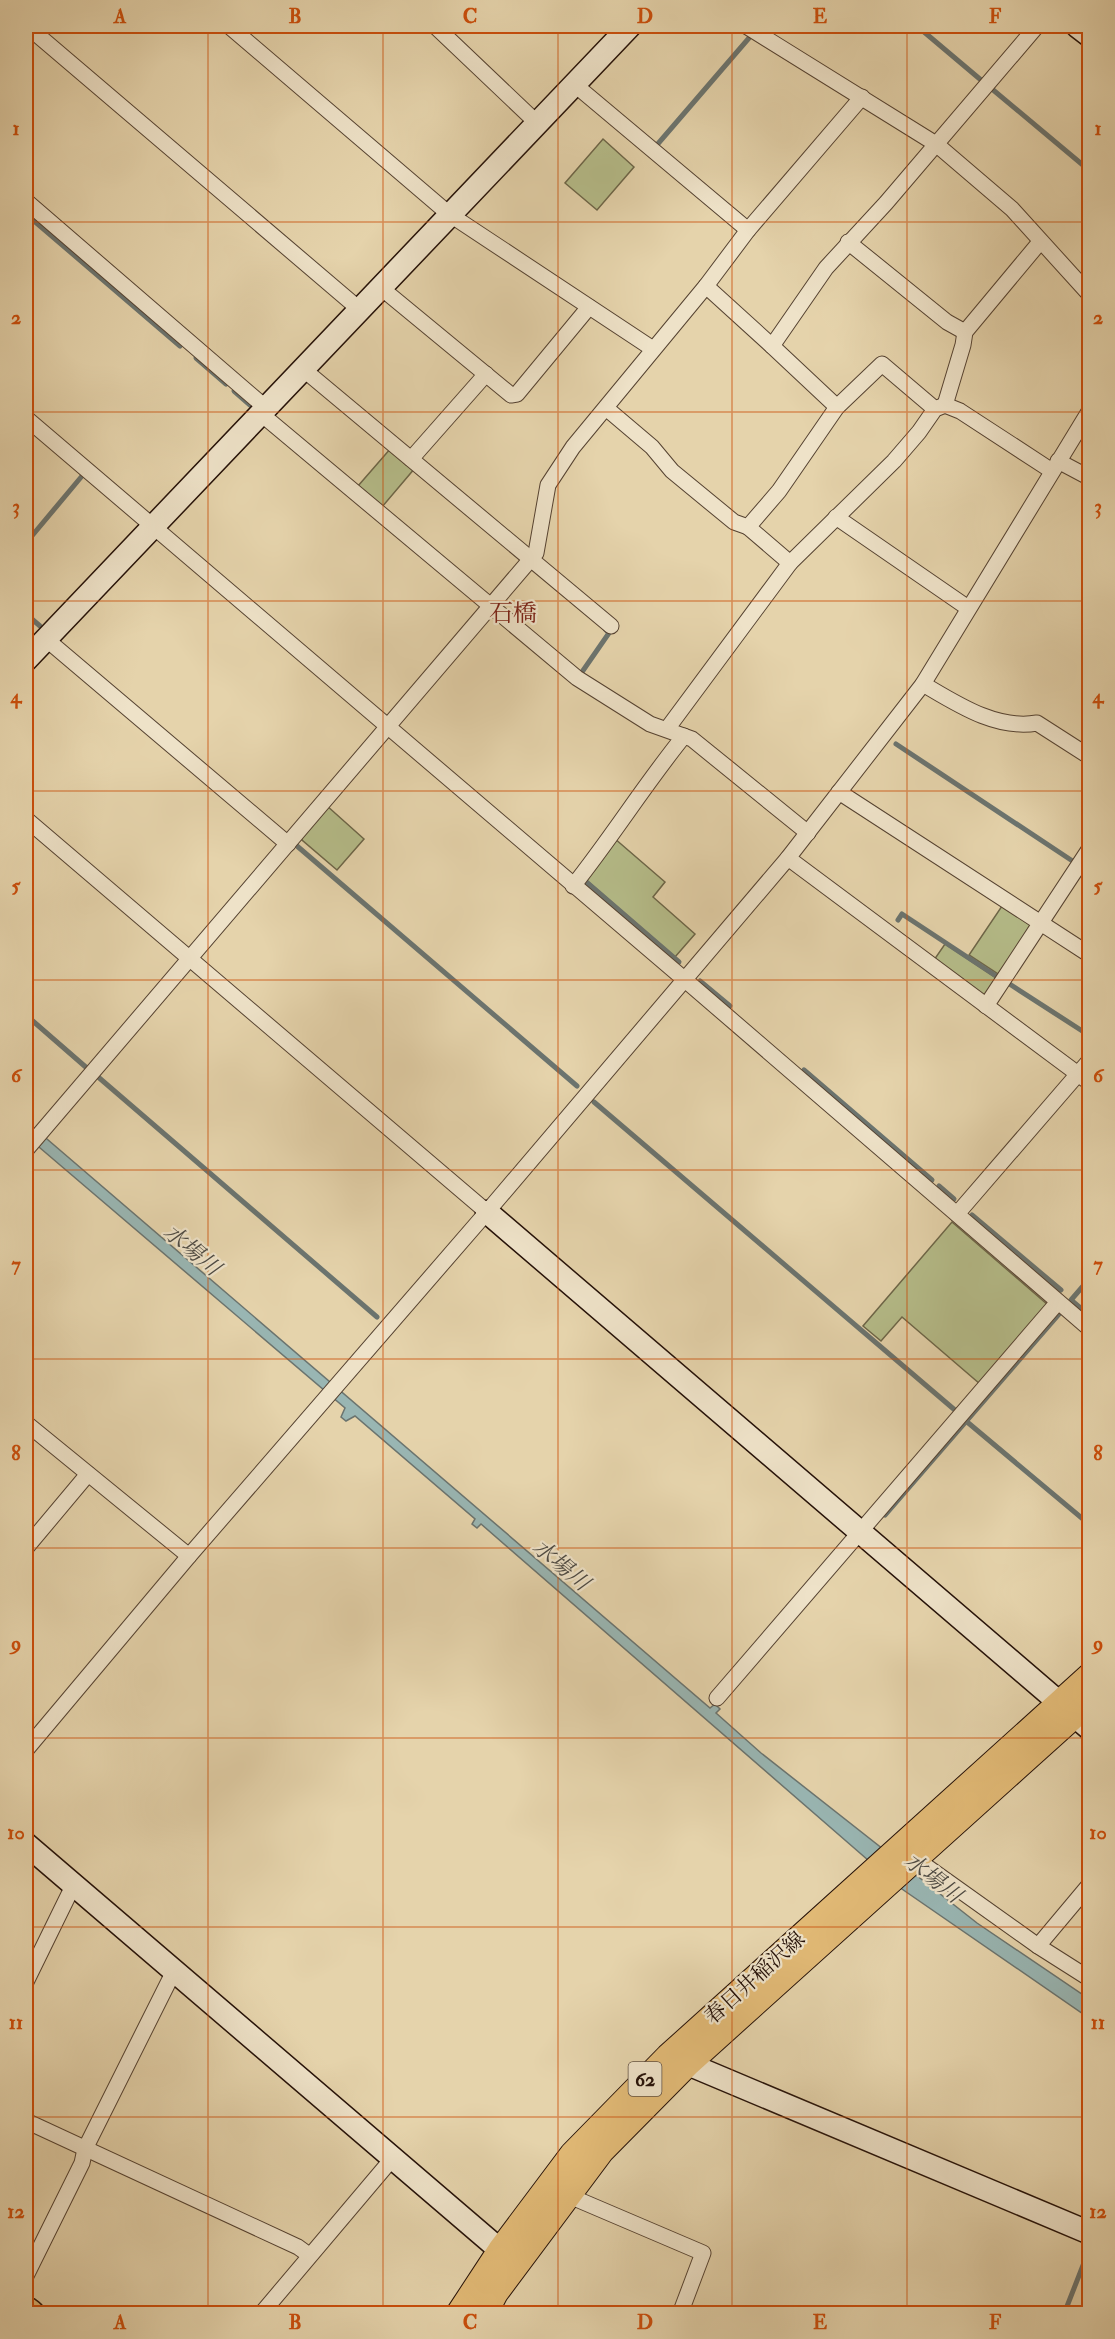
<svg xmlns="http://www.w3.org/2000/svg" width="1115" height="2339" viewBox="0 0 1115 2339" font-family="'IM FELL Double Pica','Noto Serif JP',serif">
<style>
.green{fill:#b5bc89;stroke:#6d6648;stroke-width:1.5}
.water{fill:#99b6b3;stroke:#6b746f;stroke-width:1.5}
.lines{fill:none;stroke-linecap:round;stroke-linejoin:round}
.stream{stroke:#6b746f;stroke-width:5}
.street-casing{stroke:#554231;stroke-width:17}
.secondary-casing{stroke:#251108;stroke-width:25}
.primary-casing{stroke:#251108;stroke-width:26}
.highway-casing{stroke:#251108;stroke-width:31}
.street{stroke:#eee2c8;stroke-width:15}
.secondary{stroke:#eee2c8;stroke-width:22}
.primary{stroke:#e2ba76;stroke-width:24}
.highway{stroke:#e2ba76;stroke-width:28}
.grid{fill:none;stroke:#cb4e0b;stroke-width:1.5;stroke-opacity:0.55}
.labels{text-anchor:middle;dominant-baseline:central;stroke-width:4.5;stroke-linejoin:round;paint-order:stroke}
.shield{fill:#eee2c8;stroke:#615042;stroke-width:1.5}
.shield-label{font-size:20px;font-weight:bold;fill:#251108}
.street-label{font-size:21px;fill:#251108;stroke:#eee2c8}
.water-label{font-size:22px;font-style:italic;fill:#4e4b44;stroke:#eee2c8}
.quarter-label{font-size:24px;fill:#7a1f14;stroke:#eee2c8}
.neatline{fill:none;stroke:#cb4e0b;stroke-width:2}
.grid-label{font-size:20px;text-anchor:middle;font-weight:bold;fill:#cb4e0b}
</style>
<rect width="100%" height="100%" fill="#e5d3ab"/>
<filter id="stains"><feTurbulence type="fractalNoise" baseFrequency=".00333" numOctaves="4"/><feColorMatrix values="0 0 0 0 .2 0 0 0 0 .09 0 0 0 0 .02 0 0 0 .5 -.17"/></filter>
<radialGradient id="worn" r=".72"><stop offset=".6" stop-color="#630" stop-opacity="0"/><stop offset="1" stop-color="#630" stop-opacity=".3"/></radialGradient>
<g class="green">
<path d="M 603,139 L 634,167 L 597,210 L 565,183 Z"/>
<path d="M 391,448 L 415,468 L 382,507 L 358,486 Z"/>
<path d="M 326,805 L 364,839 L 337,870 L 302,840 L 301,834 Z"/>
<path d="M 614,838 L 665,882 L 653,897 L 695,934 L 675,957 L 585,879 Z"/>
<path d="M 1002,906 L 1030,925 L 1001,976 L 969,955 Z"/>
<path d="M 945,944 L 999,980 L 984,997 L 934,960 Z"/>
<path d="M 952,1222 L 1048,1305 L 980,1384 L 902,1317 L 881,1341 L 863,1326 Z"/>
</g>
<path class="water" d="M 26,1121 L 710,1708 L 715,1704 L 720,1709 L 716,1713 L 761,1753 L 977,1923 L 1089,1999 L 1089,2018 L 899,1887 L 481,1524 L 477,1528 L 472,1524 L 475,1519 L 355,1416 L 346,1421 L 341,1417 L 345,1408 L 26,1136 Z"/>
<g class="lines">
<g class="stream">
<path d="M 917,26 L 981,80"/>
<path d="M 992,89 L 1090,171"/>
<path d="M 656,146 L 749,38"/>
<path d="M 26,214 L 180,346"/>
<path d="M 196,358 L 226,384"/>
<path d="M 234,391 L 250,405"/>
<path d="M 26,543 L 82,476"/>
<path d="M 26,614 L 40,626"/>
<path d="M 582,672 L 609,633 L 605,629"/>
<path d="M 896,744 L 1074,862"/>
<path d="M 297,846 L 577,1086"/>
<path d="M 1082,867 L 1090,872"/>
<path d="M 584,880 L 679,962"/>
<path d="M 898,920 L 902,914 L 999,978"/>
<path d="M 700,981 L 730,1006"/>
<path d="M 1008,983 L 1090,1036"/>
<path d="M 26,1015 L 88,1069"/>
<path d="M 804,1070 L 932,1180"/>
<path d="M 97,1076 L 377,1317"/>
<path d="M 594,1102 L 956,1411"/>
<path d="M 939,1186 L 954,1199"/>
<path d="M 972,1215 L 1061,1290"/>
<path d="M 1090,1278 L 1071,1300 L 1090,1316"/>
<path d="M 966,1421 L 1090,1525"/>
<path d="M 885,1515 L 1059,1314"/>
<path d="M 1064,2314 L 1089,2250"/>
</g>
<defs>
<g id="street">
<path d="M 27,26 L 359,309"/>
<path d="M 229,26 L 449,214 L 653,349"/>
<path d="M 435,26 L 537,123"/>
<path d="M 746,26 L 936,144 L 1012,209 L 1090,295"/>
<path d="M 574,84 L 748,230"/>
<path d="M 26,201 L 266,408"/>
<path d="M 848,242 L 947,322 L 965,332"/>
<path d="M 706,286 L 772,346"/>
<path d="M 380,287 L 511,395 L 517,394 L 589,307"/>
<path d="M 303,369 L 611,626"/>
<path d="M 945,405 L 963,345 L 965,332 L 1040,242"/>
<path d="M 837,407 L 772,346 L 826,268 L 886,203 L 1037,26"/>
<path d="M 606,408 L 652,447 L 672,471 L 734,522 L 748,527 L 779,491 L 837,407 L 882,364 L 935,409"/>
<path d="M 260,413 L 577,678 L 650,724 L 692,739 L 808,833"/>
<path d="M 26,418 L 684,979 L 1090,1329"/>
<path d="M 411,459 L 486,374"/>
<path d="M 1058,461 L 1090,478"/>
<path d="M 836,517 L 968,608"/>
<path d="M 748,527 L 790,563"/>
<path d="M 46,639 L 288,844"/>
<path d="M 923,684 C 957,704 996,730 1037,723 L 1090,757"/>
<path d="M 667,729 L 790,563 L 894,461 L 919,432 L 935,409 L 945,405 L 960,411 L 1052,471"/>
<path d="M 839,792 L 1090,955"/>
<path d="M 26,819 L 487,1212"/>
<path d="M 788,858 L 1090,1083"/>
<path d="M 573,886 C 612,837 645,784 684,736"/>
<path d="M 986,1006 L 1090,848"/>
<path d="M 26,1150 L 536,553 L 548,485 L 573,447 L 706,286 L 748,230 L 862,97"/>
<path d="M 957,1214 L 1090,1060"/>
<path d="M 26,1423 L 189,1556"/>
<path d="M 26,1548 L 88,1474"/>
<path d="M 717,1698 L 1058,1302"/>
<path d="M 26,1750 L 189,1556 L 487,1212 L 788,858 L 923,684 L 1090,410"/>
<path d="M 916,1859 L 1038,1946 L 1090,1979"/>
<path d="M 1038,1946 L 1090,1884"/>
<path d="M 26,1982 L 73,1886"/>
<path d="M 26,2121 L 298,2247 L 309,2255"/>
<path d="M 567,2195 L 703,2253 L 680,2314"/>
<path d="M 26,2276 L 82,2163 L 85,2149 L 174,1971"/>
<path d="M 261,2314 L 392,2159"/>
</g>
<g id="secondary">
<path d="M 1077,26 L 1090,36"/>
<path d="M 26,660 L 630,26"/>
<path d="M 487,1212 L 1090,1729"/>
<path d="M 26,1844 L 500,2250"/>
<path d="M 688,2064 L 1090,2233"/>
</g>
<g id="primary">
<path d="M 458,2314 L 500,2250 L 572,2154 L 668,2056 L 1090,1675"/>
<path d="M 485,2314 L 496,2293 L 602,2151 L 688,2064 L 1090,1702"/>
</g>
<path id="highway" d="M 26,2311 L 30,2314"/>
</defs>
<use href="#street" class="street-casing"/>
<use href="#secondary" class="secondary-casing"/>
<use href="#primary" class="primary-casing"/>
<use href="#highway" class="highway-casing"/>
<use href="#street" class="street"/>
<use href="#secondary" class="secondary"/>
<use href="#primary" class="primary"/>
<use href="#highway" class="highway"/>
</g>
<path class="grid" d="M 208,26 L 208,2314M 383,26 L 383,2314M 558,26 L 558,2314M 732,26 L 732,2314M 907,26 L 907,2314M 26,222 L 1090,222M 26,412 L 1090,412M 26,601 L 1090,601M 26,791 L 1090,791M 26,980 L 1090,980M 26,1170 L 1090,1170M 26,1359 L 1090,1359M 26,1548 L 1090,1548M 26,1738 L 1090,1738M 26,1927 L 1090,1927M 26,2117 L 1090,2117"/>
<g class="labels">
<rect class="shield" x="628.5" y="2062" width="33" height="34" rx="4.5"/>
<g class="shield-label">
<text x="645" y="2079">62</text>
</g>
<g class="street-label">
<text transform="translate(755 1978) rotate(-42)">春日井稲沢線</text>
</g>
<g class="water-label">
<text transform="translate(192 1250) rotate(40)">水場川</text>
<text transform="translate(561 1565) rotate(40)">水場川</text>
<text transform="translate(933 1878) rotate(38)">水場川</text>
</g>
<g class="quarter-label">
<text x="513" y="613">石橋</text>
</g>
</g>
<rect width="1115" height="2339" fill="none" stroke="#e5d3ab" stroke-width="66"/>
<rect x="33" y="33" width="1049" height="2273" class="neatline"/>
<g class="grid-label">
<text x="120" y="23">A</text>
<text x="295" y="23">B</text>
<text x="470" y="23">C</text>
<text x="645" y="23">D</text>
<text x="820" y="23">E</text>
<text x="995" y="23">F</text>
<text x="16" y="135">1</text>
<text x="1098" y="135">1</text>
<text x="16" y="324">2</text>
<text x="1098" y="324">2</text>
<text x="16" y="513">3</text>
<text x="1098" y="513">3</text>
<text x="16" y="703">4</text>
<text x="1098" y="703">4</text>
<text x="16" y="892">5</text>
<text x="1098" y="892">5</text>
<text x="16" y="1082">6</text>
<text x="1098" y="1082">6</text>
<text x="16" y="1271">7</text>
<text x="1098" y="1271">7</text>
<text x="16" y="1460">8</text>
<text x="1098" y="1460">8</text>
<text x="16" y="1650">9</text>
<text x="1098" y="1650">9</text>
<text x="16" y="1839">10</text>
<text x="1098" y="1839">10</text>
<text x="16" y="2029">11</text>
<text x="1098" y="2029">11</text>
<text x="16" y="2218">12</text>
<text x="1098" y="2218">12</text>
<text x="120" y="2329">A</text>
<text x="295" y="2329">B</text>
<text x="470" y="2329">C</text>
<text x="645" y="2329">D</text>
<text x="820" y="2329">E</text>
<text x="995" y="2329">F</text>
</g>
<rect width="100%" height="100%" filter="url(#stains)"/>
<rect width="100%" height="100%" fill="url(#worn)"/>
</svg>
